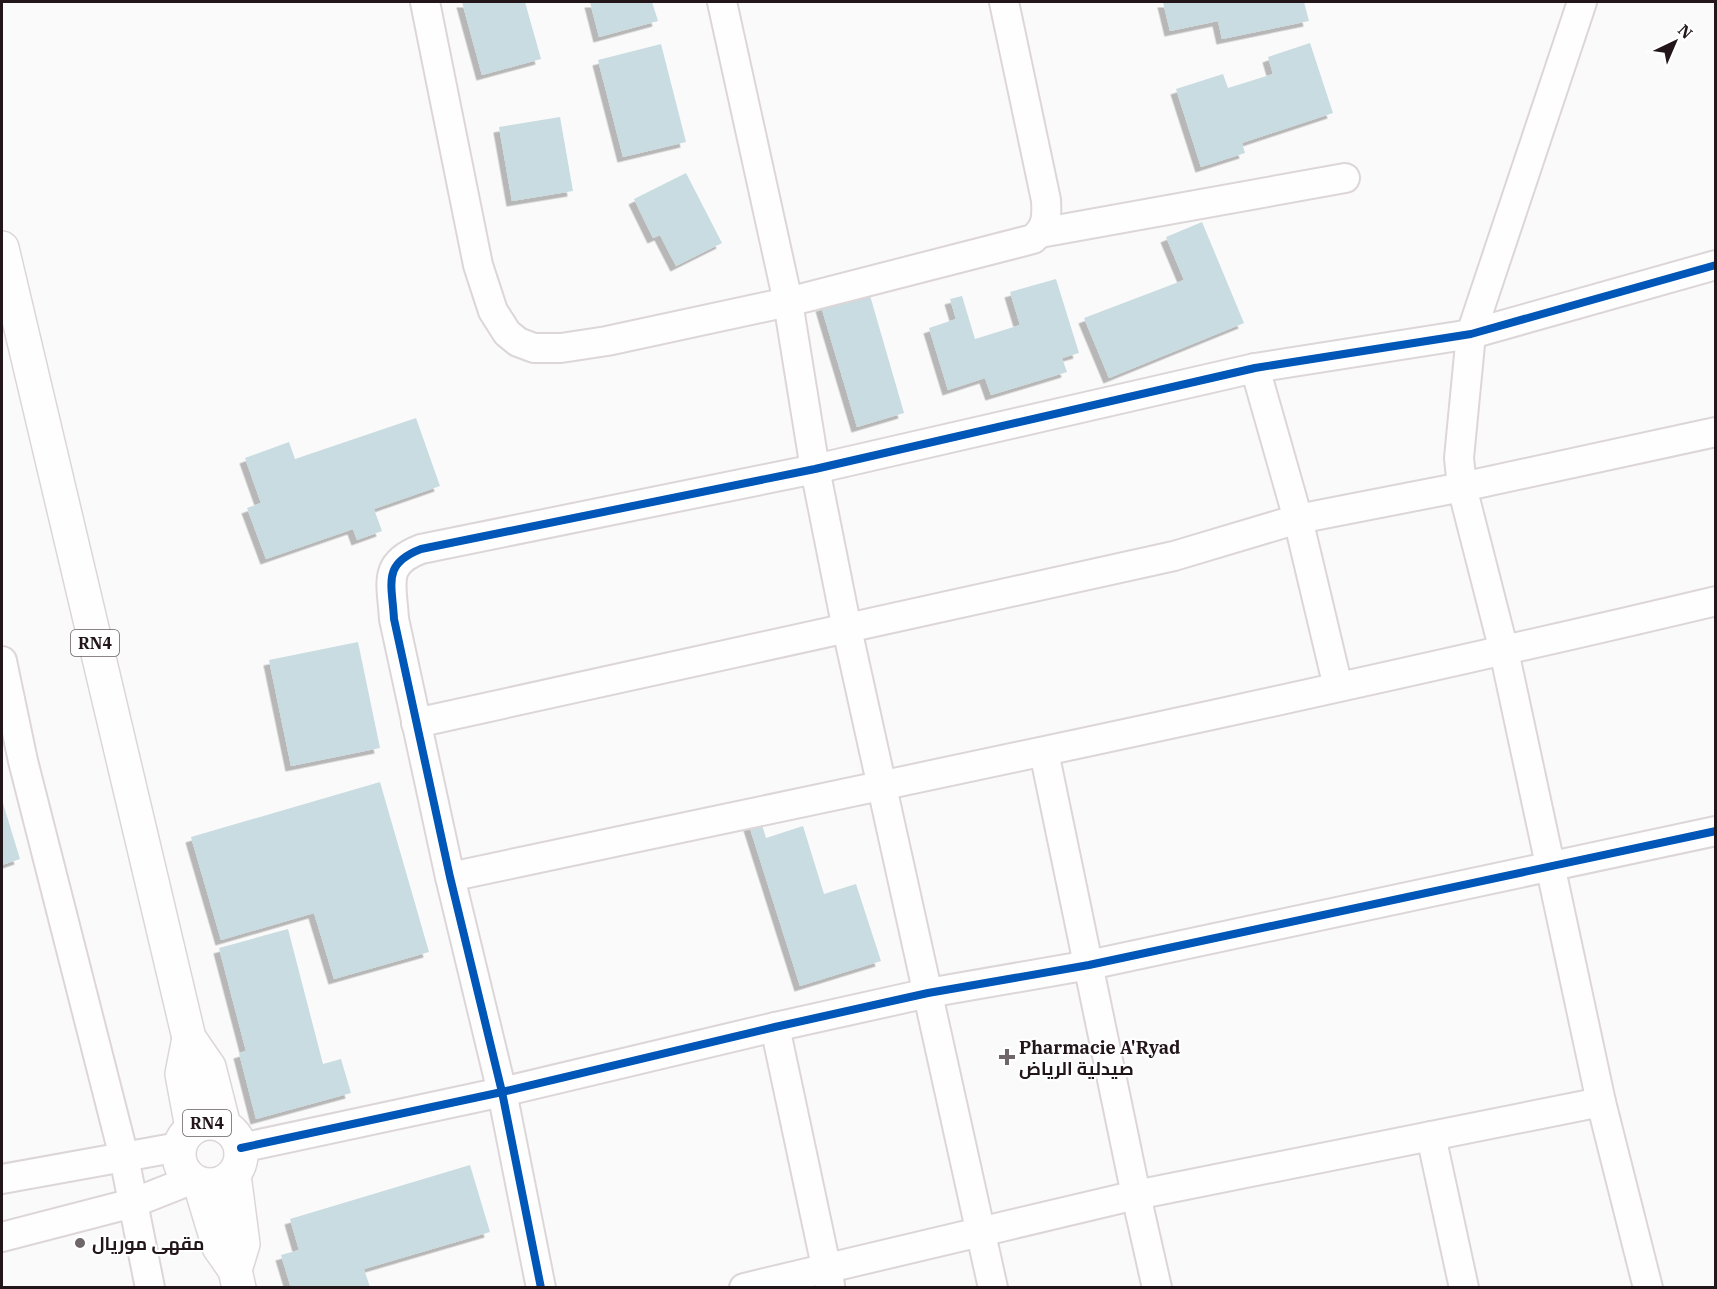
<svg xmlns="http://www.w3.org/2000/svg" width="1717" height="1289" viewBox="0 0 1717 1289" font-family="'IBM Plex Serif',Cairo,serif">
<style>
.building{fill:#c8dce1;filter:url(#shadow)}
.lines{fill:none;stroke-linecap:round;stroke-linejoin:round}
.street-casing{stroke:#ddd6d9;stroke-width:32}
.primary-casing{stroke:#ddd6d9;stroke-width:36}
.street{stroke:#fefefe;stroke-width:28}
.primary{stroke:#fefefe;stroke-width:33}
.cycleway-casing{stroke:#fff;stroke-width:11}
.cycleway{stroke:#0057b8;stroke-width:8}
.poi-dot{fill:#6e6668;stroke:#fff;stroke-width:2}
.labels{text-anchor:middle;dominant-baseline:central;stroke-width:4.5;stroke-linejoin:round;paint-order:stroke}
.shield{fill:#fff;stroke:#645c5f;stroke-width:1.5}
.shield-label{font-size:16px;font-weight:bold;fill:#22161a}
.poi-label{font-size:18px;font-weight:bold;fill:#22161a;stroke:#fff;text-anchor:start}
</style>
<defs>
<filter id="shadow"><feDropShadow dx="-5.5" dy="5.5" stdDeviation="0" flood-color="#0004"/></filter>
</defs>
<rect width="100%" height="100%" fill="#fafafa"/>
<g class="building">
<path d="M 462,2 L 525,2 L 541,59 L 482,75 Z"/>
<path d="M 590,2 L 652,2 L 658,21 L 599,37 Z"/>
<path d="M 1163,2 L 1304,2 L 1309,21 L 1222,39 L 1218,21 L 1170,31 Z"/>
<path d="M 1310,43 L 1333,113 L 1242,143 L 1245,153 L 1201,167 L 1176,89 L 1223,74 L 1228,88 L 1273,74 L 1268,57 Z"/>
<path d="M 661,44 L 686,142 L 623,157 L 598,60 Z"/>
<path d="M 560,117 L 573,191 L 512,201 L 499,127 Z"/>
<path d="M 686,173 L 722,243 L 676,266 L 660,235 L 653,238 L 634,199 Z"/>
<path d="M 1202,222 L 1244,323 L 1109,378 L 1084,318 L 1184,280 L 1166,237 Z"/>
<path d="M 1056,279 L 1079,353 L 1062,358 L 1067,372 L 991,395 L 985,378 L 948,390 L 929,328 L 956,319 L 950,299 L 962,296 L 975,339 L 1020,325 L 1010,292 Z"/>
<path d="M 869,292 L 904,413 L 857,427 L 821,306 Z"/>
<path d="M 416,418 L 440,486 L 374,509 L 382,531 L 357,540 L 353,529 L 266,559 L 247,508 L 261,503 L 245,458 L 289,442 L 295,459 Z"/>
<path d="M 358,642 L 380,748 L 291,766 L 269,660 Z"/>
<path d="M 380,782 L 429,952 L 334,979 L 314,913 L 221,940 L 191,837 Z"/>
<path d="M 2,800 L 20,859 L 2,865 Z"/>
<path d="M 759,815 L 766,838 L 803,826 L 824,894 L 856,884 L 881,961 L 800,986 L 747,819 Z"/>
<path d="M 288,929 L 323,1064 L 341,1059 L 351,1093 L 256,1119 L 239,1053 L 246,1051 L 219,948 Z"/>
<path d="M 470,1165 L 490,1232 L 364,1269 L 370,1287 L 367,1288 L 291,1288 L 281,1255 L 299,1250 L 290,1219 Z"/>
</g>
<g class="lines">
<defs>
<g id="street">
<path d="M 425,2 L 478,265 L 493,311 L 507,333 L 518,342 L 534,348 L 561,348 L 607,341 L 788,302 L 1033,239 C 1047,227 1047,217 1046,200 L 1004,2"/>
<path d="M 722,2 L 788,302 L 815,469 L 847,629 L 993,1288"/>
<path d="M 1582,2 L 1471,334 L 1459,458 L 1462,487 L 1504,651 L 1601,1102 L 1648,1288"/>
<path d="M 1040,233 L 1345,178"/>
<path d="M 1255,368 L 1298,519 L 1338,687"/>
<path d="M 2,661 L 23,761 L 124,1157 L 150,1288"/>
<path d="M 416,723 L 1174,556 L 1298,519 L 1462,487 L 1716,432"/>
<path d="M 1044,752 L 1136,1195 L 1157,1288"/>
<path d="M 450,877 C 872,787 1295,701 1716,601"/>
<path d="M 775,1027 L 830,1285"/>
<path d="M 1431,1136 L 1464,1288"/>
<path d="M 241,1148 L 502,1092 L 775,1027 L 928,993 L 1089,965 L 1716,831"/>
<path d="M 2,1179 L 179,1147"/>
<path d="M 2,1237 L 133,1203 L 191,1180"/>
<path d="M 541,1288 L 502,1092 L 450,877 L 394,619 C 392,583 382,564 421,549 L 815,469 L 1255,368 L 1471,334 L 1716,265"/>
<path d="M 744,1288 L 1136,1195 L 1601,1102"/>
</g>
<g id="primary">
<path d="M 2,248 L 189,1038 L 209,1067 L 224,1126"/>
<path d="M 189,1038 L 182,1074 L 192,1128"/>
<circle cx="210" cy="1154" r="31"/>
<path d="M 234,1175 L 243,1244 L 235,1270"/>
<path d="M 200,1184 L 219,1247 L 235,1270 L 239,1288"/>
</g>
</defs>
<use href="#street" class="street-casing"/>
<use href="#primary" class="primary-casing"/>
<use href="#street" class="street"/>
<use href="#primary" class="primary"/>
<defs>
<g id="cycleway">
<path d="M 241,1148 L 502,1092 L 775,1027 L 928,993 L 1089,965 L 1716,831"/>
<path d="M 541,1288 L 502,1092 L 450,877 L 394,619 C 392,583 382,564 421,549 L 815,469 L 1255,368 L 1471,334 L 1716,265"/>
</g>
</defs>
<use href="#cycleway" class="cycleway-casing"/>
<use href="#cycleway" class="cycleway"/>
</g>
<g class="poi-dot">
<path d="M1004 1048h6v6h6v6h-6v6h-6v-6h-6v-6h6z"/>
<circle cx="80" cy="1243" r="6"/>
</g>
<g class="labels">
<g class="shield">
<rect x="71" y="630" width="48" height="26" rx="4.5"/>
<rect x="183" y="1110" width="48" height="26" rx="4.5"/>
</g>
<g class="shield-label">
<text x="95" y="643">RN4</text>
<text x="207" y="1123">RN4</text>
</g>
<g class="poi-label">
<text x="1019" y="1047">Pharmacie A'Ryad<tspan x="1019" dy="21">صيدلية الرياض</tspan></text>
<text x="92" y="1243">مقهى موريال</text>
</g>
</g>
<rect width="1717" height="1289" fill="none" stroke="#22161a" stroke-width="6"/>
<g transform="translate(1675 42) rotate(44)" stroke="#ffffff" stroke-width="4.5" paint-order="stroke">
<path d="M0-4.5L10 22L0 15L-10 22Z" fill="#22161a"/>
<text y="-9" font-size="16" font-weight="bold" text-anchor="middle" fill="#22161a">N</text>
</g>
</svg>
